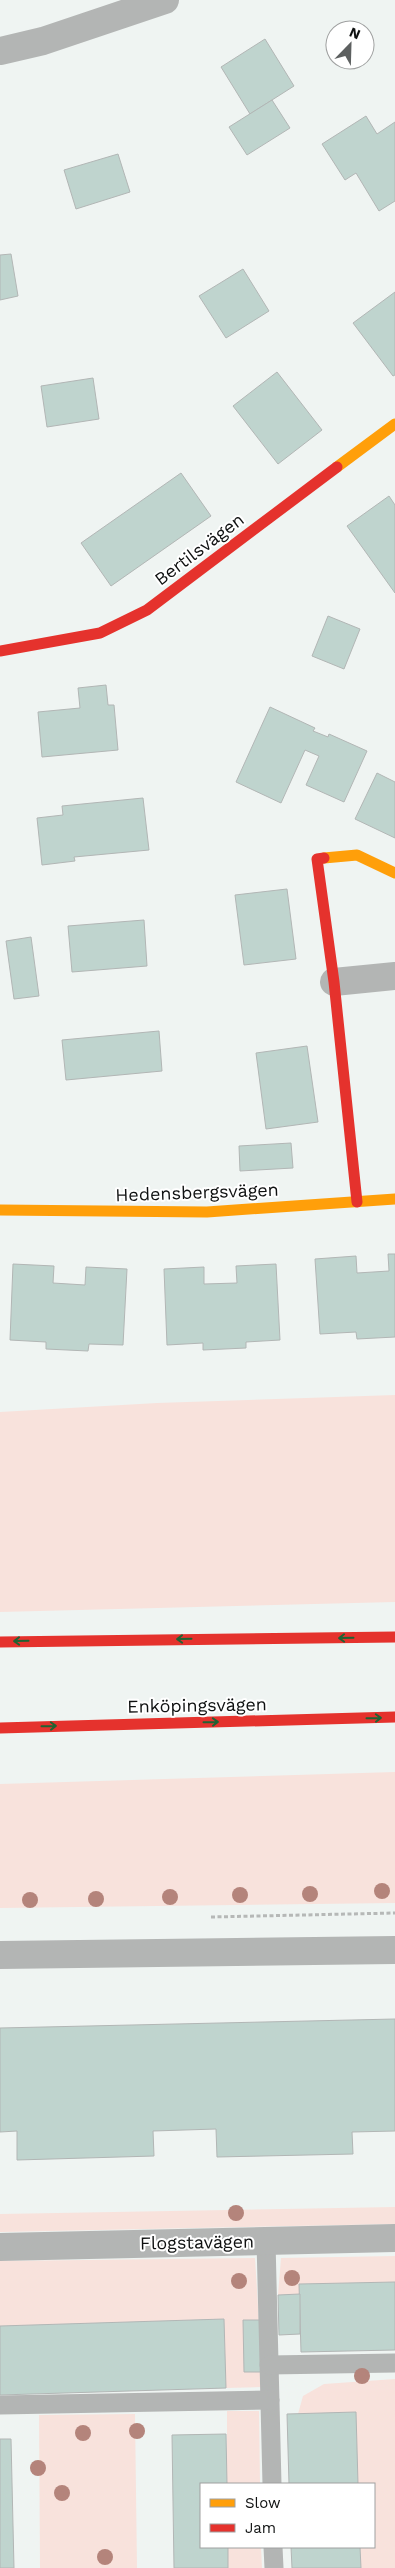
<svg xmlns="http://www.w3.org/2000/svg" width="395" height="2568" viewBox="0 0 395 2568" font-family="'Work Sans',sans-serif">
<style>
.green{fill:#f8e2dc}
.building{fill:#bfd4ce;stroke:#b2b6b5}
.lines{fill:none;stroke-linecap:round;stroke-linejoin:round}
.path{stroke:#b6b8b7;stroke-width:3;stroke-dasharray:4 2.5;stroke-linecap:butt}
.lane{stroke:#b3b5b4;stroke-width:19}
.street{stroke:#b3b5b4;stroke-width:28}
.slow{stroke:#ff9f0a;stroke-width:11}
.jam{stroke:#e5322d;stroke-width:11}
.tree{fill:#b4847b}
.oneway{stroke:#206233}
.labels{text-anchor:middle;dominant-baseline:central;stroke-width:4;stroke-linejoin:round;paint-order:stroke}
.street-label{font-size:18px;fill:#0f1111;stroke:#fff}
</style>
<rect width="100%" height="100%" fill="#eff4f2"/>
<g class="green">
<path d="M 395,1395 L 395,1602 L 0,1612 L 0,1412 L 157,1403 Z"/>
<path d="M 395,1772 L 395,1903 L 0,1908 L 0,1784 Z"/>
<path d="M 395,2207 L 395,2224 L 0,2232 L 0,2214 Z"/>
<path d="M 395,2256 L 395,2282 L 300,2284 L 300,2294 L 278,2295 L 281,2258 Z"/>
<path d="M 255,2258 L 263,2387 L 226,2388 L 224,2319 L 0,2326 L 0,2261 Z"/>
<path d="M 395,2379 L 395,2568 L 361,2568 L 360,2547 L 374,2547 L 374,2484 L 358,2484 L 356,2412 L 298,2414 L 303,2396 L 324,2384 Z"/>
<path d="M 227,2411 L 259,2411 L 260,2484 L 227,2484 Z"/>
<path d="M 135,2414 L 137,2568 L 40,2568 L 39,2415 Z"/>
<path d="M 228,2547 L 261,2547 L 262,2568 L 228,2568 Z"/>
</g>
<g class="building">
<path d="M 265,39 L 294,86 L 250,114 L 221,67 Z"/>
<path d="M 272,100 L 290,128 L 247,155 L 229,127 Z"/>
<path d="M 366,116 L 377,134 L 395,122 L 395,201 L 379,211 L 356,173 L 345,180 L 322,144 Z"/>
<path d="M 118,154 L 130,192 L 76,209 L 64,170 Z"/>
<path d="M 11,254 L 18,296 L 0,300 L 0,255 Z"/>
<path d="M 243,269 L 269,311 L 226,338 L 199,296 Z"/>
<path d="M 395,292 L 395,375 L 393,376 L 353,323 Z"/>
<path d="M 277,372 L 322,430 L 278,464 L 233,406 Z"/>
<path d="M 93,378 L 99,419 L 47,427 L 41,386 Z"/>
<path d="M 181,473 L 211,516 L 111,586 L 81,543 Z"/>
<path d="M 389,496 L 395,505 L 395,593 L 347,526 Z"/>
<path d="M 328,616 L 360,629 L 344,669 L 312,656 Z"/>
<path d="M 106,685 L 108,705 L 114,705 L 118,750 L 42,757 L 38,712 L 80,708 L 78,688 Z"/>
<path d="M 270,707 L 315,728 L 313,731 L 328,737 L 329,734 L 367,751 L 344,802 L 306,785 L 319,756 L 305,750 L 281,803 L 236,782 Z"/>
<path d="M 377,773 L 395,782 L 395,838 L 355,819 Z"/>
<path d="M 143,798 L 149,850 L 74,857 L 75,861 L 42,865 L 37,818 L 63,815 L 62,806 Z"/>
<path d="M 287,889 L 296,959 L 244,965 L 235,895 Z"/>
<path d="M 144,920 L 147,966 L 72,972 L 68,926 Z"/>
<path d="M 31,937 L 39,996 L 14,999 L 6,941 Z"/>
<path d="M 159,1031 L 162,1071 L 66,1080 L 62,1040 Z"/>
<path d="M 307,1046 L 318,1122 L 266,1129 L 256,1053 Z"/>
<path d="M 291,1143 L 293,1168 L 240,1171 L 239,1146 Z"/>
<path d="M 388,1254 L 395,1254 L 395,1337 L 357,1339 L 356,1332 L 320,1334 L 315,1259 L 356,1256 L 357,1273 L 389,1271 Z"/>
<path d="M 13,1264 L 54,1266 L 53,1283 L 85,1285 L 86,1267 L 127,1269 L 123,1345 L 89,1344 L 88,1351 L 46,1349 L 46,1342 L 10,1340 Z"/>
<path d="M 276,1264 L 280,1340 L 246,1342 L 246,1348 L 203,1350 L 203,1343 L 167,1345 L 164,1269 L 204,1267 L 204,1284 L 237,1283 L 236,1266 Z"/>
<path d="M 395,2019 L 395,2131 L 352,2132 L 353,2154 L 217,2157 L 216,2129 L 153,2131 L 154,2156 L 17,2160 L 17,2131 L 0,2132 L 0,2028 Z"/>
<path d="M 395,2282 L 395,2350 L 301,2352 L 299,2284 Z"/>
<path d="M 300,2294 L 300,2334 L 279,2335 L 278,2295 Z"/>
<path d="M 224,2319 L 226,2388 L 0,2395 L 0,2326 Z"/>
<path d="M 243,2320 L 262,2320 L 263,2372 L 244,2372 Z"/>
<path d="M 356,2412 L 358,2484 L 289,2484 L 287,2414 Z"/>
<path d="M 226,2434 L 227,2484 L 201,2484 L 201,2547 L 228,2547 L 228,2568 L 174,2568 L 172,2435 Z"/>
<path d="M 0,2439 L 11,2439 L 14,2568 L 0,2568 Z"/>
<path d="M 291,2547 L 360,2547 L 361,2568 L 292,2568 Z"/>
</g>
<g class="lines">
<path class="path" d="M 211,1917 L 395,1913"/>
<g class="lane">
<path d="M 266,2241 L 272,2484"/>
<path d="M 269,2365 L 395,2363"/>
<path d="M 0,2405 L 270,2400"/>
<path d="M 273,2547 L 274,2568"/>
</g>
<g class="street">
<path d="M 0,51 L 43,41 L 165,0"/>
<path d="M 334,982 L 395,976"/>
<path d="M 0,1955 L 395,1950"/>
<path d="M 0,2247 L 395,2238"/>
</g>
<g class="slow">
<path d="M 337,467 L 395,424"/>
<path d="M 324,858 L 357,855 L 395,873"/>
<path d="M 0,1210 L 207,1212 L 395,1199"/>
</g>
<g class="jam">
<path d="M 0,651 L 100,633 L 147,610 L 337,467"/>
<path d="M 324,858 L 317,859 L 334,982 L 357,1202"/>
<path d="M 0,1642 L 395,1637"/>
<path d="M 0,1728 L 395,1717"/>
</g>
</g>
<g class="tree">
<circle cx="382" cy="1891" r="8"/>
<circle cx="310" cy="1894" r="8"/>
<circle cx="240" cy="1895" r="8"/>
<circle cx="170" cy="1897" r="8"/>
<circle cx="96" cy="1899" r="8"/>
<circle cx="30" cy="1900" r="8"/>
<circle cx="236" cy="2213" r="8"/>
<circle cx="292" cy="2278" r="8"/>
<circle cx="239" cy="2281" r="8"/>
<circle cx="362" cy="2376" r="8"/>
<circle cx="137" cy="2431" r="8"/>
<circle cx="83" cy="2433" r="8"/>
<circle cx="38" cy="2468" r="8"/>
<circle cx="62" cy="2493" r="8"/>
<circle cx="105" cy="2557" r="8"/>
</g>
<defs><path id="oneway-shaft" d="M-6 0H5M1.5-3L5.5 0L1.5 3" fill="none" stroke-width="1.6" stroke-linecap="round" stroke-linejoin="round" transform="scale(1.25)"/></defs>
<g class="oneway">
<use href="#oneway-shaft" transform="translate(346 1638) rotate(179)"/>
<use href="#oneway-shaft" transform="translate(184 1639) rotate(179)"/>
<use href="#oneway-shaft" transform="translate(21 1641) rotate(179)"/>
<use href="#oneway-shaft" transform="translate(374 1718) rotate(-1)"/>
<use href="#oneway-shaft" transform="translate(211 1722) rotate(-1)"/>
<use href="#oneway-shaft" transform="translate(49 1726) rotate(-1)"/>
</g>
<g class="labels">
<g class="street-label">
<text transform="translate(199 549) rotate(-37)">Bertilsvägen</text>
<text transform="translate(197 1192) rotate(-2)">Hedensbergsvägen</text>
<text transform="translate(197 1705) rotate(-1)">Enköpingsvägen</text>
<text transform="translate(197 2242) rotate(-1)">Flogstavägen</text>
</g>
</g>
<rect x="200" y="2483" width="175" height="65" fill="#ffffff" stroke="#9fa0a0"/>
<rect x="210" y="2499" width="25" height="8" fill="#ff9f0a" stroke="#9fa0a0"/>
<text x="245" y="2508" font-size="15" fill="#0f1111">Slow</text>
<rect x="210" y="2524" width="25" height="8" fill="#e5322d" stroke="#9fa0a0"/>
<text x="245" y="2533" font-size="15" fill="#0f1111">Jam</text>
<g transform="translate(350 45) rotate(23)"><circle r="24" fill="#ffffff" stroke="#9fa0a0"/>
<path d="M0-4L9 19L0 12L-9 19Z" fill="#5d6060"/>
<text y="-8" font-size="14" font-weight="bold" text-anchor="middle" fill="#0f1111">N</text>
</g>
</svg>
